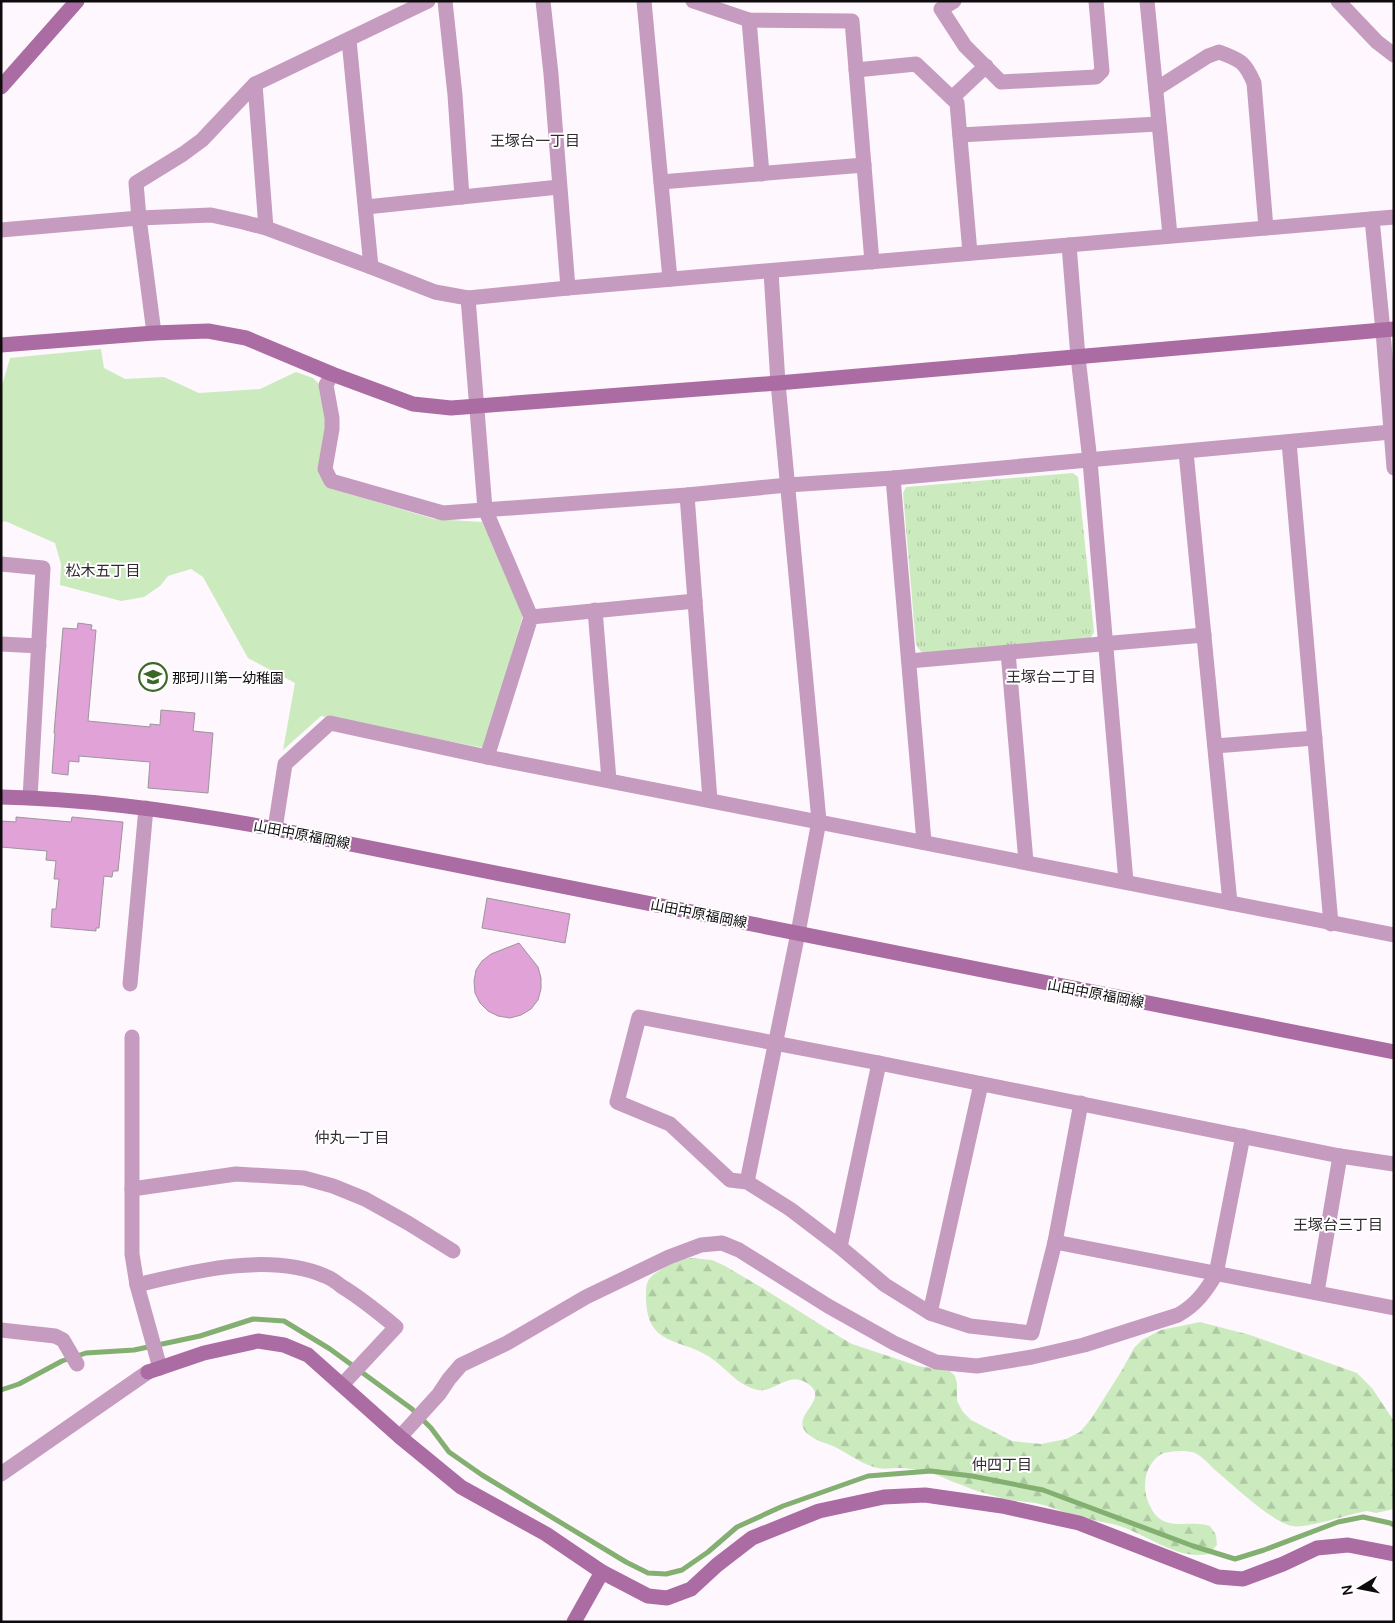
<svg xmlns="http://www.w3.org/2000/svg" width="1395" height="1623" viewBox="0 0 1395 1623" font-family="Manrope,'Noto Sans JP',sans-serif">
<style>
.grass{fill:#cbebbe}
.forest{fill:url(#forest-firs)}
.park{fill:url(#park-tufts)}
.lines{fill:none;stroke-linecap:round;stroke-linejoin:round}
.stream{stroke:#83af70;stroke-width:5}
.building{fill:#e0a2d7;stroke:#9d959c}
.street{stroke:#c69bc0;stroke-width:15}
.secondary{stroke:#ab6ca3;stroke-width:15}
.labels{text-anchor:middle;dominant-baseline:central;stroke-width:4;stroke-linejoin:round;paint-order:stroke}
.poi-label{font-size:14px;fill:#0e0b0d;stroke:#fff;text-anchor:start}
.street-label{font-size:14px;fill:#0e0b0d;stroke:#fff}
.neighbourhood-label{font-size:15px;fill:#312a30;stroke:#fff}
</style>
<defs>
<pattern id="forest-firs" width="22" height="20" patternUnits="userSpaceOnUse" patternTransform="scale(1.25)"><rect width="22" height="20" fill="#cbebbe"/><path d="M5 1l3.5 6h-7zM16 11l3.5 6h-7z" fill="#adc8a2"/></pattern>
<pattern id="park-tufts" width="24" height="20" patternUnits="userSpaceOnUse" patternTransform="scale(1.25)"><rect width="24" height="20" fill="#cbebbe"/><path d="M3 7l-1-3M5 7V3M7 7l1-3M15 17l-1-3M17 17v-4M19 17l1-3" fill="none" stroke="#adc8a2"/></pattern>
</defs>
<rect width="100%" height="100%" fill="#fef7fd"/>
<path class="grass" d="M 101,349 L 104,368 L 125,379 L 164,377 L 199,393 L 260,389 L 296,372 L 313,378 L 318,383 L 327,421 L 320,473 L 329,488 L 434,519 L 482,522 L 524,612 L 484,748 L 321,716 L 283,750 L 295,683 L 248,658 L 203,577 L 191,569 L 168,576 L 160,586 L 144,597 L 121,601 L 60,585 L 61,564 L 55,543 L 5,521 L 1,523 L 1,389 L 10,358 Z"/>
<path class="forest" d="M 690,1258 L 712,1260 L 725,1266 L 764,1289 L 840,1337 L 852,1344 L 918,1366 L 950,1371 L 955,1376 L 957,1383 L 957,1401 L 963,1412 L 971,1420 L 1012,1441 L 1041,1444 L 1066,1439 L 1080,1432 L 1091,1419 L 1122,1370 L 1134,1348 L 1142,1340 L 1161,1330 L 1200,1322 L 1250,1335 L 1357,1373 L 1372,1388 L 1394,1421 L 1394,1509 L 1376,1513 L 1367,1511 C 1349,1514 1307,1529 1292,1526 C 1272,1522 1232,1484 1215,1470 C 1210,1465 1202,1456 1195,1453 C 1185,1450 1174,1451 1164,1453 C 1155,1456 1148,1467 1146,1476 C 1144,1487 1145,1496 1150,1506 C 1163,1534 1187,1519 1210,1526 L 1216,1535 L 1217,1545 L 1209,1554 C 1177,1561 1146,1533 1116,1525 C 1098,1521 1079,1517 1061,1511 C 1055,1509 1049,1506 1043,1505 C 1029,1501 1015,1502 1002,1498 C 989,1494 974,1491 962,1485 C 952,1482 943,1477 934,1474 C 923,1471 911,1468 900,1468 C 891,1468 882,1470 874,1467 C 860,1463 846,1452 833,1446 C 826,1443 819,1442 812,1437 C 781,1417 837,1400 805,1382 C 788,1372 774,1393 758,1390 C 737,1386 726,1367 708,1356 C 679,1338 648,1346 646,1300 C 646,1294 645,1284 650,1278 C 654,1273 673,1262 679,1260 C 682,1259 686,1259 690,1258 Z"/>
<path class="park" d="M 1073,473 L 1078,477 L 1094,632 L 1090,639 L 922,653 L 916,645 L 903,493 L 906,487 Z"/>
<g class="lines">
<path class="stream" d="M 1,1390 L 19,1384 L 62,1361 L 86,1353 L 134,1350 L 200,1336 L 253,1319 L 284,1321 L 330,1349 L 412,1409 L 431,1428 L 449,1452 L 482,1475 L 626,1562 L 648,1573 L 666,1574 L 682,1570 L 708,1552 L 737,1527 L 783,1506 L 868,1476 L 931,1471 L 972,1476 L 1043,1490 L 1193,1546 L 1235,1559 L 1264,1550 L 1338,1522 L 1363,1517 L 1390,1523 L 1394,1525"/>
</g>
<g class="building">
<path d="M 78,623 L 92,625 L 91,630 L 96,630 L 88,721 L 150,727 L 150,724 L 160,725 L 161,710 L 195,713 L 193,731 L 213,733 L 208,793 L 148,788 L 150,762 L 79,756 L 79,762 L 69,761 L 68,775 L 52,773 L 55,733 L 54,733 L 63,628 L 77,629 Z"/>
<path d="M 16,817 L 71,822 L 72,817 L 123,822 L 118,871 L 113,871 L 112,877 L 104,876 L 99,928 L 96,928 L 96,931 L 51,927 L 52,909 L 56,909 L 59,879 L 54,879 L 56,861 L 46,860 L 47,851 L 1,847 L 1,821 L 16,822 Z"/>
<path d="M 487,898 L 570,914 L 565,943 L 482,928 Z"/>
<path d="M 519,943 L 538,967 L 541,978 L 541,989 L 538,1000 L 531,1009 L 521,1015 L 510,1018 L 498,1016 L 488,1011 L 480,1003 L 475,993 L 474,981 L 476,970 L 482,961 L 491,954 Z"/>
</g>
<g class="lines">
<g class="street">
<path d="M 445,1 L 455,95 L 462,197"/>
<path d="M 644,1 L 670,279"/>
<path d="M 693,1 L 749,20 L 852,21 L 872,262"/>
<path d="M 954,1 L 941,9 L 965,46 L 1001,82 L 1096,77 L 1102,71 L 1096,1"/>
<path d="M 1147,1 L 1170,235"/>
<path d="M 1338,1 L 1377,42 L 1394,55"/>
<path d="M 749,20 L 762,174"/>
<path d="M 349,40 L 371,267"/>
<path d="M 856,70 L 916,64 L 957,103 L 970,253"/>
<path d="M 255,84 L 428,1"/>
<path d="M 1156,89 L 1208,56 L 1219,52 C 1241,60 1245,62 1254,83 L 1266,228"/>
<path d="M 952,98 L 986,66"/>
<path d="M 960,135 L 1158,124"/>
<path d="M 661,182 L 864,165"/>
<path d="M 366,207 L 559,187"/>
<path d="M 1372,219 L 1383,331 L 1394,468"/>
<path d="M 266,228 L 255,84 L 202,140 L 183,154 L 136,183 L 139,218 L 211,215 L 243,222 L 266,228 L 371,267 L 435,292 L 468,298 L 568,288 L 551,74 L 543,1"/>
<path d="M 1,230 L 139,218 L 154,333"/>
<path d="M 1069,245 L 1078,357 L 1090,461 L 1126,882"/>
<path d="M 568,288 L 1394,217"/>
<path d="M 468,298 L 485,509 L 531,617"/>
<path d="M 332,374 L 326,385 L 332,418 L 332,429 L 325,469 L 331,481 L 443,513 L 687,495 L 788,485 L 893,478 L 1391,432"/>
<path d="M 1289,442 L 1331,924"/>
<path d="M 1186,452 L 1230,903"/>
<path d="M 893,478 L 924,842"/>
<path d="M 687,495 L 710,800"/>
<path d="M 1,564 L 43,568 L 30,798"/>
<path d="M 595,610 L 609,780"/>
<path d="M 1,644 L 39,646"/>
<path d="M 1008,652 L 1026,862"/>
<path d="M 909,661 L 1204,635"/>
<path d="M 1215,746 L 1315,738"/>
<path d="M 487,757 L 531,617 L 695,601"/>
<path d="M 275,829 L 285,764 L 330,723 L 487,757 L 1394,935"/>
<path d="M 130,984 L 146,808"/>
<path d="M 132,1037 L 132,1254 L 137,1285 L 160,1368"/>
<path d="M 1081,1103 L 1055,1242 L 1394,1308"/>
<path d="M 747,1182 L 798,933 L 819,821 L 778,383 L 771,272"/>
<path d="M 132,1189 L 236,1174 L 304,1178 L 333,1186 L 365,1199 L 408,1223 L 453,1251"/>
<path d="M 1055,1242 L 1032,1333 L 970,1326 L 930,1313 L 885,1285 L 840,1247 L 790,1209 L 747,1182 L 730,1180 L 670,1124 L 617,1102 L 639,1017 L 879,1063 L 1340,1156 L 1394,1164"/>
<path d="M 840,1247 L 879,1063"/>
<path d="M 137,1285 C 194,1271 269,1252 325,1276 C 331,1278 336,1282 341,1286 C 361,1298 378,1312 396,1327 L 342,1385"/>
<path d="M 1317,1292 L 1340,1156"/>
<path d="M 930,1313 L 981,1084"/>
<path d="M 1,1330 L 55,1336 L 63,1340 L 77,1364"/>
<path d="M 400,1437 L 439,1394 L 449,1379 L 461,1365 L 507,1343 L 586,1297 L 669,1257 L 701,1245 L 722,1243 L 739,1250 L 828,1306 L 894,1343 L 936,1362 L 977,1366 L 1032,1357 L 1084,1345 L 1178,1315 C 1196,1305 1206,1291 1216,1274 L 1243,1136"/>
<path d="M 1,1474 L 148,1372"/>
</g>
<g class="secondary">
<path d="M 1,87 L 77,1"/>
<path d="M 1,345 L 154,333 L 208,331 L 246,338 L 332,374 L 413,404 L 451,408 L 778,383 L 1394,329"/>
<path d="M 1,797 C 94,799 185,812 275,829 L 1394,1052"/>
<path d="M 148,1372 L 204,1353 L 258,1341 L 284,1345 L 308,1355 L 400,1437 L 461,1487 L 546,1534 L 602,1572 L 648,1596 L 667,1598 L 691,1589 L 717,1565 L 752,1538 L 819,1511 L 884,1497 L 925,1495 L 1002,1506 L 1079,1523 L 1218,1577 L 1243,1579 L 1283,1564 L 1317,1548 L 1348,1545 L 1394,1554"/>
<path d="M 574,1622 L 602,1572"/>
</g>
</g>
<defs>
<symbol id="school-ring" viewBox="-11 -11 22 22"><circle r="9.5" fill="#fff" stroke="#3b6826" stroke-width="1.5"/><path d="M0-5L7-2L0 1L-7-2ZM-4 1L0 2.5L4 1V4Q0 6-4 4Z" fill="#3b6826"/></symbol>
</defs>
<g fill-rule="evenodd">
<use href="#school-ring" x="137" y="661" width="32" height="32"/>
</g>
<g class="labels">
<g class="poi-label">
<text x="172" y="677">那珂川第一幼稚園</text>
</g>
<g class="street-label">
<text transform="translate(302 834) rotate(11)">山田中原福岡線</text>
<text transform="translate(699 913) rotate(11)">山田中原福岡線</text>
<text transform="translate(1096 993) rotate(11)">山田中原福岡線</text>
</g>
<g class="neighbourhood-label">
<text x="535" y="140">王塚台一丁目</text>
<text x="103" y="570">松木五丁目</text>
<text x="1051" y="676">王塚台二丁目</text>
<text x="352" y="1137">仲丸一丁目</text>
<text x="1338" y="1224">王塚台三丁目</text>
<text x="1002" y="1464">仲四丁目</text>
</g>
</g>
<rect width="1395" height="1623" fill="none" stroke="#0e0b0d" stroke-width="5"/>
<g transform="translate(1360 1588) rotate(260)" stroke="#ffffff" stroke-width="4" paint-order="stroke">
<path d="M0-4L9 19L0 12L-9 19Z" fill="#0e0b0d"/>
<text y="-8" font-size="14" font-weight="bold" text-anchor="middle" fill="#0e0b0d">N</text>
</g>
</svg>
